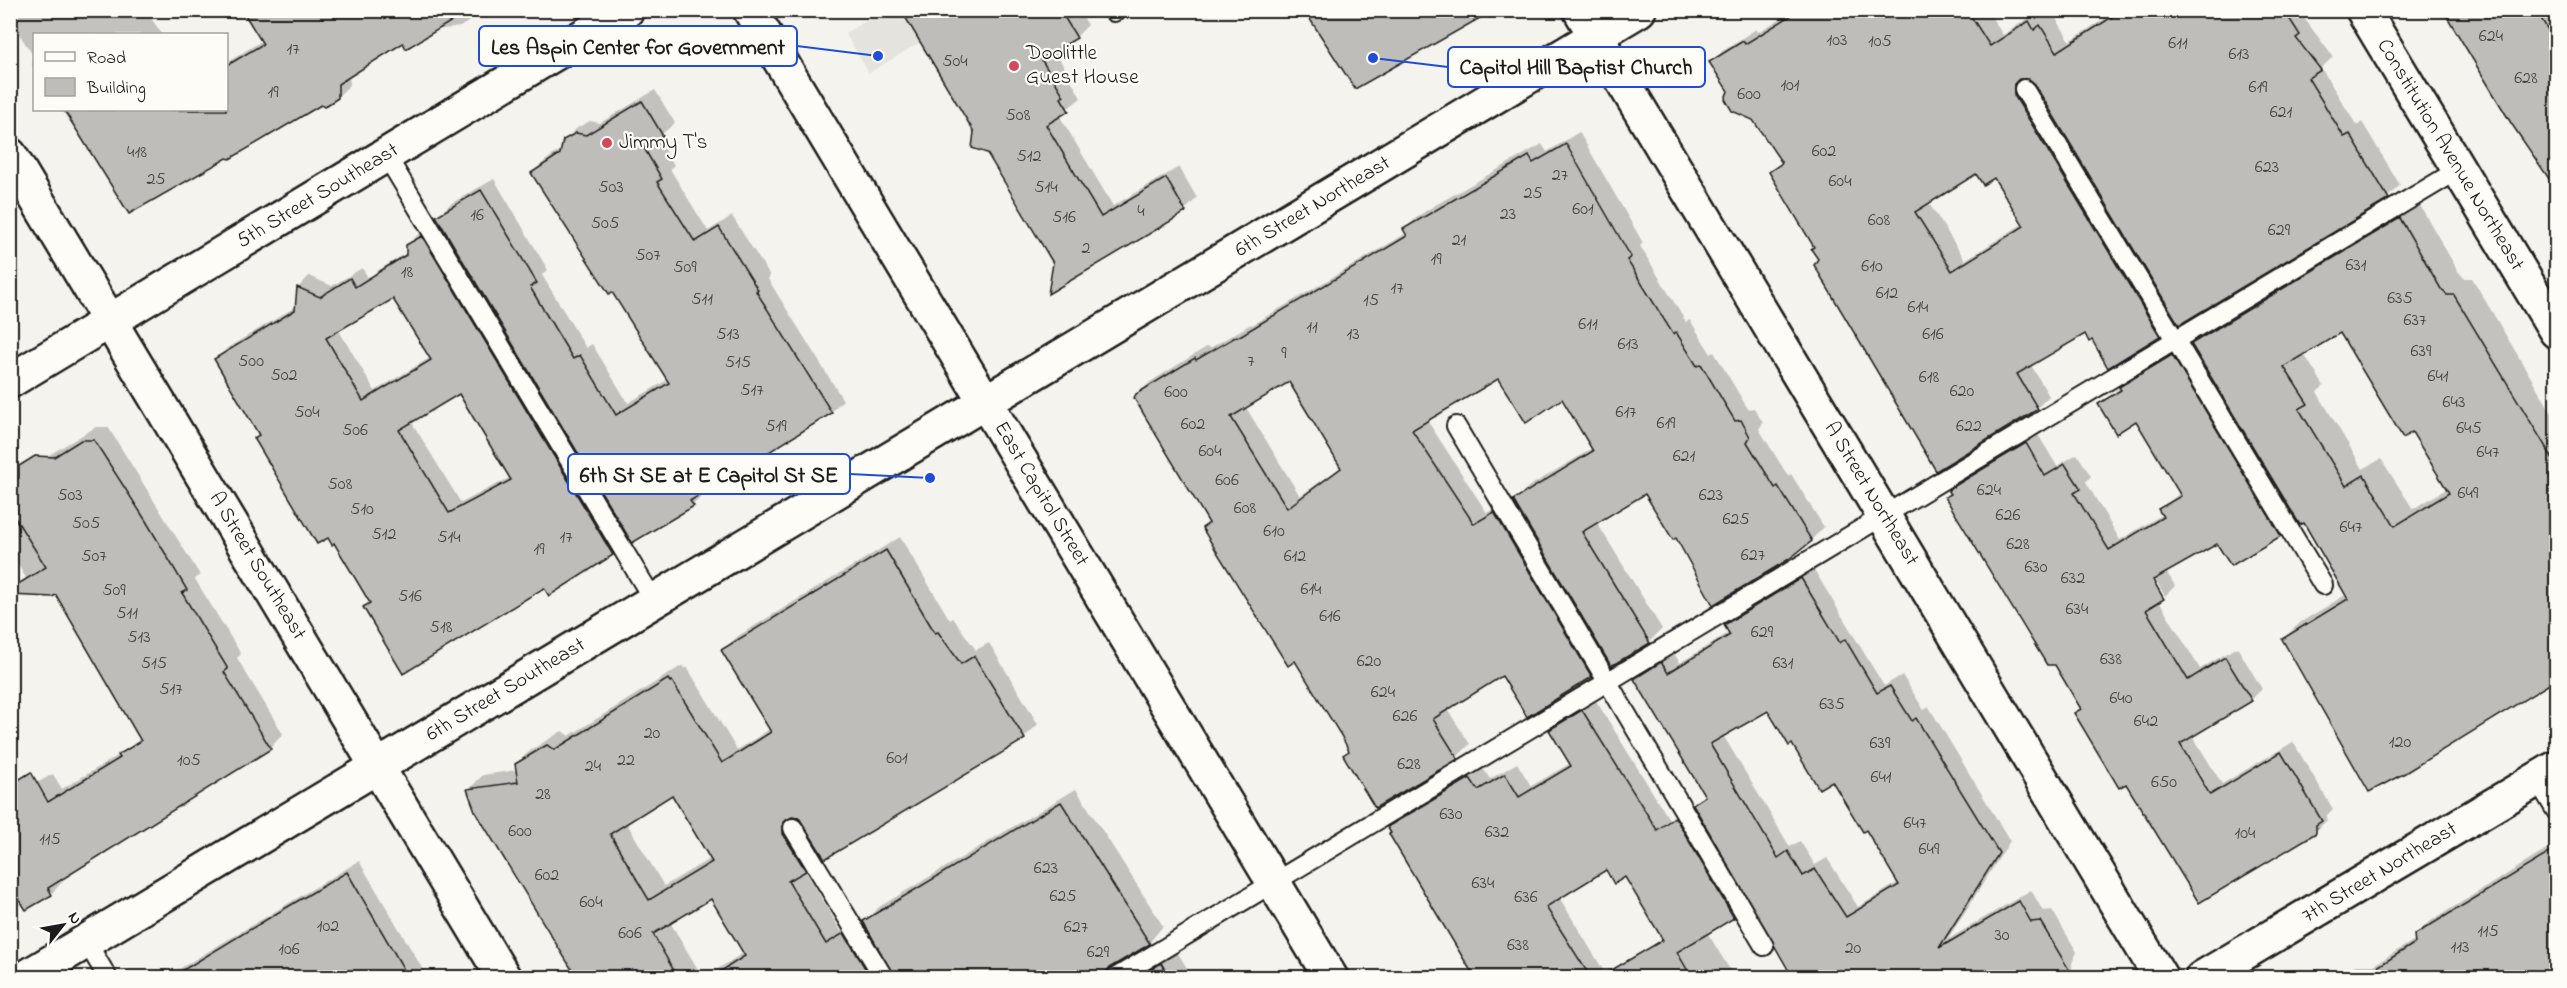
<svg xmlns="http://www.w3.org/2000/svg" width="2567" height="988" viewBox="0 0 2567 988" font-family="'Indie Flower',sans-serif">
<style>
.built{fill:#e4e3de}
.shadow{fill:#0003;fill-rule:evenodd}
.building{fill:#bebdba;stroke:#1c1c1c;stroke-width:1.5;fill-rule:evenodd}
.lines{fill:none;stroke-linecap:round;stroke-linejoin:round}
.lane-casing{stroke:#1c1c1c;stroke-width:22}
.street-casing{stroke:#1c1c1c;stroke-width:38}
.secondary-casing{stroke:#1c1c1c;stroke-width:38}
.lane{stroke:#fdfcf7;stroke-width:18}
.street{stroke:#fdfcf7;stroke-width:33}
.secondary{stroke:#fdfcf7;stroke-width:33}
.poi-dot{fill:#d1495b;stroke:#fdfcf7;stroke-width:2}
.labels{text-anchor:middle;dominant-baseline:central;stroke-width:4.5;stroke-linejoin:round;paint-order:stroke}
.number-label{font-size:18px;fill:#444}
.poi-label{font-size:21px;fill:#1c1c1c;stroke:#fdfcf7;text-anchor:start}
.street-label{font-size:21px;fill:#1c1c1c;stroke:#fdfcf7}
.leader{fill:none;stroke:#1d4ed8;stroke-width:2}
.callout-dot{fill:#1d4ed8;stroke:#fdfcf7;stroke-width:2}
.callout{fill:#fdfcf7;stroke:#1d4ed8;stroke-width:2}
.callout-label{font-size:22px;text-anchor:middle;font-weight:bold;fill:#1c1c1c}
</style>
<rect width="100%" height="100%" fill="#f4f3ee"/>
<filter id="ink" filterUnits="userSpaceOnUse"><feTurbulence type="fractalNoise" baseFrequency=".0167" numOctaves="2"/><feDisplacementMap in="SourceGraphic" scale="12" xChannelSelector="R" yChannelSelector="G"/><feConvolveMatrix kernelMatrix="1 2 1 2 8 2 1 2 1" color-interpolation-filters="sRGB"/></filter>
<g filter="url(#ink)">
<path class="built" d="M 884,11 L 973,11 L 869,73 L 845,33 Z"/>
<g class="shadow">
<path d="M 10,10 L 160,10 L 151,18 L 162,34 L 34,34 L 34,68 L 32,65 L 34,57 L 10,20 Z"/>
<path d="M 246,10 L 487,10 L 460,27 L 435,30 L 403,41 L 349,75 L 350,85 L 337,97 L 321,103 L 74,128 L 62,110 L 226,110 L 226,63 L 263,40 Z"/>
<path d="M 903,10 L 1079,10 L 1088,25 L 1076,37 L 1054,49 L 1081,98 L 1059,115 L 1113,206 L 1179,167 L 1197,198 L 1185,210 L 1050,291 L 1054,262 Z"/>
<path d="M 1795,10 L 1987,10 L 2003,35 L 2041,10 L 2051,10 L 2070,41 L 2118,10 L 2298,10 L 2333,57 L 2321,68 L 2357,126 L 2362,122 L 2400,185 L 2388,197 L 2026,78 L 2026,82 L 2171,323 L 2159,335 L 2092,338 L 2085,332 L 2031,365 L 2049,396 L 2037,408 L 1820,259 L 1815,247 L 1771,172 L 1782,161 L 1754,118 L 1730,91 L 1711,62 L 1724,50 L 1756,29 L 1758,32 ZM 1976,171 L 1994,176 L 2024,223 L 1965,260 L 1928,202 Z"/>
<path d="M 2444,10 L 2555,10 L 2556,13 L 2556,188 Z"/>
<path d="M 655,90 L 675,123 L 657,138 L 674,165 L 670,169 L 708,231 L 732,216 L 770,276 L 768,279 L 843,400 L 831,412 L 704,491 L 705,493 L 693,505 L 438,216 L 450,204 L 494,179 L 548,270 L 542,275 L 586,348 L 592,344 L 628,403 L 669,379 L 612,290 L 532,173 L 545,161 L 562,149 L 564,141 L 577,128 L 590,121 L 600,123 Z"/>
<path d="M 1579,132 L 1643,243 L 1640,246 L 1686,322 L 1690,320 L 1711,354 L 1714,352 L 1748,409 L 1754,408 L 1763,423 L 1759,429 L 1788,476 L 1791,474 L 1824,527 L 1811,540 L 1676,536 L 1646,492 L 1596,521 L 1662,629 L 1649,642 L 1515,500 L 1528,487 L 1593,448 L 1563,397 L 1498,377 L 1427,420 L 1487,513 L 1507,500 L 1604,663 L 1591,676 L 1503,674 L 1447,709 L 1470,744 L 1457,757 L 1345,755 L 1350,750 L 1296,659 L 1204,528 L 1210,521 L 1137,395 L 1150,382 L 1208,346 L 1210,348 L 1251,324 L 1252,325 L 1407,233 L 1405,229 L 1418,216 L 1432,207 L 1542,144 L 1547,152 ZM 1290,380 L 1342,466 L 1300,496 L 1245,406 Z"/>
<path d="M 2418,202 L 2458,271 L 2464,278 L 2472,278 L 2556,420 L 2556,678 L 2404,771 L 2283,639 L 2301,622 L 2347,594 L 2304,520 L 2193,344 L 2210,327 ZM 2340,331 L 2413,430 L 2448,488 L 2413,509 L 2381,459 L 2363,469 L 2317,392 L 2324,386 L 2304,354 Z"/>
<path d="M 433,226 L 624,543 L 612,554 L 549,594 L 545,586 L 365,608 L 371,601 L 335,541 L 256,438 L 260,434 L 216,360 L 227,348 L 297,306 L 298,288 L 309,276 L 332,286 L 362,268 L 369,279 L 377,271 L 408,252 L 407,245 L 419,234 ZM 393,297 L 431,357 L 375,391 L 338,329 ZM 459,392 L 511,477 L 461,503 L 411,421 Z"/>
<path d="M 10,266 L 20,270 L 15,289 L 10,293 Z"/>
<path d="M 2183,345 L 2291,524 L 2280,535 L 2218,542 L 2166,571 L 2175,586 L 2165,596 L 2151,573 L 2148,575 L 2161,597 L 2164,597 L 2159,601 L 2200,669 L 2237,647 L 2262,689 L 2251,700 L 2192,735 L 2222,784 L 2293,742 L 2333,809 L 2327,815 L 2327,820 L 2315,832 L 2127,782 L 2076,713 L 2082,707 L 1947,498 L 1952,493 L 1950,490 L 1961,479 L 2037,433 L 2057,466 L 2077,454 L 2091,476 L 2086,482 L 2120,540 L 2163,514 L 2160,509 L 2181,492 L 2137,419 L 2100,405 L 2132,376 Z"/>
<path d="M 96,427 L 108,427 L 200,575 L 195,579 L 241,654 L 237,658 L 283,734 L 270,748 L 62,877 L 64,880 L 51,894 L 21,900 L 10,906 L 10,798 L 53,774 L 62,789 L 124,752 L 141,738 L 57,592 L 36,595 L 14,558 L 10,560 L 10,478 Z"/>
<path d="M 900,537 L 950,620 L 953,618 L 976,650 L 989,643 L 1038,724 L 1024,738 L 803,821 L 796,817 L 819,855 L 805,870 L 841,931 L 859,920 L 889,970 L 896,974 L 865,922 L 879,907 L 1076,789 L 1163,926 L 1149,943 L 1119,961 L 1119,968 L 1176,950 L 1193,978 L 703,978 L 745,952 L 712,897 L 670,922 L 703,978 L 588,978 L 469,789 L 483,775 L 517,770 L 516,764 L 531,750 L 562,731 L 569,736 L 683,665 L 685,669 L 687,667 L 737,750 L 770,729 L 723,650 L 738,636 ZM 673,793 L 711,858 L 664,886 L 626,822 Z"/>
<path d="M 1813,568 L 1884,686 L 1902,675 L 1924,710 L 1929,707 L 2010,841 L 1947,940 L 2031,890 L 2043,911 L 2052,910 L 2077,952 L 2072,963 L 2072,973 L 2068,978 L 1796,978 L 1695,805 L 1705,794 L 1636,679 L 1647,668 L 1673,652 L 1680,663 L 1730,632 L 1726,625 L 1738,613 ZM 1768,709 L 1833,779 L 1866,828 L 1899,882 L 1858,907 L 1827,858 L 1815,865 L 1800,841 L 1790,847 L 1723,735 Z"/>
<path d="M 1595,699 L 1669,819 L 1687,807 L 1745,905 L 1733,916 L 1707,932 L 1735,978 L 1659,978 L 1644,952 L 1663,937 L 1626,875 L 1606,868 L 1559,897 L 1608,978 L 1476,978 L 1389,828 L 1401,816 L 1482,767 L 1490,779 L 1517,763 L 1531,786 L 1571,763 L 1550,731 L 1562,719 Z"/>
<path d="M 2556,844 L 2556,971 L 2546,978 L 2343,978 L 2355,965 L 2374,965 L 2416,939 L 2415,935 L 2429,922 Z"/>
<path d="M 359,861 L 428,978 L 164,978 Z"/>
</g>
<g class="building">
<path d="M 242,10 L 470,10 L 406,49 L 403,43 L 338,84 L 338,98 L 324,107 L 321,105 L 230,159 L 227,158 L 129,214 L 64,110 L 226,110 L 226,66 L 263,44 Z"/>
<path d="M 901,10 L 1060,10 L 1077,38 L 1041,59 L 1064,96 L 1061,98 L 1069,111 L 1046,125 L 1101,217 L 1166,178 L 1186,212 L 1048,294 L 1053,263 L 987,153 L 972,148 L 974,132 Z"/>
<path d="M 1304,10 L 1494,10 L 1355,89 Z"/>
<path d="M 1800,10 L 1967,10 L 1990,46 L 2029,21 L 2034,30 L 2040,25 L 2057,52 L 2123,10 L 2284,10 L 2300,35 L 2296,38 L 2321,70 L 2308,78 L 2344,137 L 2350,134 L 2389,199 L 2179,325 L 2034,83 L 2029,79 L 2019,79 L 2014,84 L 2014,95 L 2160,336 L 2108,368 L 2092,340 L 2089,342 L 2085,334 L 2017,374 L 2038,409 L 1936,471 L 1814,265 L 1818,259 L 1811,249 L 1814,247 L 1769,172 L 1782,163 L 1753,120 L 1732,111 L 1725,99 L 1728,91 L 1709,62 L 1743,41 L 1745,44 ZM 1976,174 L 1983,185 L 1994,178 L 2024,226 L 1952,271 L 1915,212 Z"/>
<path d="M 2443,10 L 2536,10 L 2556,43 L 2556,189 L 2511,123 Z"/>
<path d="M 642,101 L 663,136 L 644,148 L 662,179 L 657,182 L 695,242 L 719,227 L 758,290 L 756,291 L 832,413 L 690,501 L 694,506 L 632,543 L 436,216 L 481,190 L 537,283 L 530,287 L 549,319 L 573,359 L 580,355 L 616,415 L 669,383 L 612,292 L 609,294 L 531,173 L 560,154 L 563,140 L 576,133 L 586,135 Z"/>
<path d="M 1566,144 L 1631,257 L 1627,260 L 1673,334 L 1676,332 L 1697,366 L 1701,364 L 1735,421 L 1741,420 L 1750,437 L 1747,442 L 1775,488 L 1778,486 L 1812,541 L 1789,559 L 1713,605 L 1676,538 L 1673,540 L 1645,494 L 1582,532 L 1650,643 L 1611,666 L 1513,500 L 1593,451 L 1562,399 L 1526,423 L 1498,379 L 1412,430 L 1474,524 L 1494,512 L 1592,677 L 1527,717 L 1502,676 L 1433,719 L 1458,759 L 1375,808 L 1343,755 L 1349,751 L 1342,737 L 1295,661 L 1288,666 L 1202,528 L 1209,523 L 1134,398 L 1136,394 L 1195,358 L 1196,360 L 1237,336 L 1238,337 L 1407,236 L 1403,229 L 1529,156 L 1533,163 ZM 1289,382 L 1341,468 L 1287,508 L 1231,417 Z"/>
<path d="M 2400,218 L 2441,289 L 2447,295 L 2454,295 L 2556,464 L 2556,680 L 2405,773 L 2369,792 L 2282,639 L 2348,599 L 2304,523 L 2300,525 L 2191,344 ZM 2340,333 L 2403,438 L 2412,432 L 2449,493 L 2395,526 L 2364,475 L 2346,486 L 2299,409 L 2308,404 L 2284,367 Z"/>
<path d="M 422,236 L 613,555 L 549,596 L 544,588 L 403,674 L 363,607 L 370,603 L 334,543 L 332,545 L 328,538 L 317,544 L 254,438 L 259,435 L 214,359 L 295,310 L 297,287 L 320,297 L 350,278 L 355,287 L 406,255 L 406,245 ZM 393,299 L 431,360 L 363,401 L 326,338 ZM 459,394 L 511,480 L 449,513 L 399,430 Z"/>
<path d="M 2172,355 L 2281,536 L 2231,566 L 2217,544 L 2153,580 L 2164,599 L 2146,610 L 2188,680 L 2225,657 L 2252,701 L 2180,744 L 2210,795 L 2281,752 L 2322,821 L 2316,825 L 2316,833 L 2199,903 L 2126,784 L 2119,788 L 2074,713 L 2081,709 L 2055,665 L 2047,665 L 1945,497 L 1951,494 L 1948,490 L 2026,443 L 2045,476 L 2065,464 L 2081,489 L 2074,493 L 2109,550 L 2163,517 L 2158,509 L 2181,496 L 2136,421 L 2116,434 L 2098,404 L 2121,390 L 2119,387 Z"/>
<path d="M 81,440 L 94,440 L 146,521 L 187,590 L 182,593 L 228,669 L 224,672 L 271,749 L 48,888 L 52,895 L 26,910 L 10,885 L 10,785 L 31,772 L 48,802 L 120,758 L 118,755 L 141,741 L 56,595 L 52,597 L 10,595 L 10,589 L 46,567 L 10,510 L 10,483 L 19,478 L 19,466 L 35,456 L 54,457 Z"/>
<path d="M 886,550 L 935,633 L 938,632 L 961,664 L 974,656 L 1025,739 L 825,859 L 799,818 L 792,817 L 783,822 L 783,834 L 806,871 L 788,881 L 826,944 L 844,933 L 871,978 L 710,978 L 745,956 L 711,899 L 653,934 L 678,978 L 577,978 L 475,811 L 467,789 L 518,782 L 515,764 L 547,745 L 554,750 L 668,679 L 670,682 L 672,681 L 722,763 L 771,732 L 721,650 ZM 672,795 L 712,862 L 649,900 L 610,834 Z"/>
<path d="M 1801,578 L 1840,643 L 1845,639 L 1877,693 L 1890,686 L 1912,721 L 1916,718 L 1999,853 L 1939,948 L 2019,901 L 2031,922 L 2040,921 L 2074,978 L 1793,978 L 1693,804 L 1705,796 L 1634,679 L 1661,662 L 1668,673 L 1730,635 L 1724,625 ZM 1768,711 L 1789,746 L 1792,744 L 1819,789 L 1832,781 L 1863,832 L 1866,830 L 1899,885 L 1846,917 L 1815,869 L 1803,876 L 1788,851 L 1778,858 L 1710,744 Z"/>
<path d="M 1582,710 L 1657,830 L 1675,817 L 1734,918 L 1677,952 L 1692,978 L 1598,978 L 1663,940 L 1625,877 L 1614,884 L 1606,870 L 1546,907 L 1591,978 L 1475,978 L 1389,834 L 1391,833 L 1387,827 L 1470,778 L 1478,790 L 1505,774 L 1519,797 L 1571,766 L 1549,730 Z"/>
<path d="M 1061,802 L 1150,944 L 1109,968 L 1104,978 L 895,978 L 863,921 Z"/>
<path d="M 2556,849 L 2556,978 L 2360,978 L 2415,943 L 2414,935 Z"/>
<path d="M 347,872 L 409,978 L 170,978 L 279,912 Z"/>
<path d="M 1161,963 L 1170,978 L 1138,978 Z"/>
</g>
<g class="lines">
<defs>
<g id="lane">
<path d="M 1113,10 L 1114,12"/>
<path d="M 2024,89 L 2323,585"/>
<path d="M 386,155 L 654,601"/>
<path d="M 1456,426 L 1764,946"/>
<path d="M 2537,779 L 2556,811"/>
<path d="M 793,828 L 884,978"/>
<path d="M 86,941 L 108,978"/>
<path d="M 1115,978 L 2458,170"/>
</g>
<g id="street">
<path d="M 1580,10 L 2161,978"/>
<path d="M 10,155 L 504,978"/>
<path d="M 10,381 L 627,10"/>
<path d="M 2202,978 L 2556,768"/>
</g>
<g id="secondary">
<path d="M 750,10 L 1331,978"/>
<path d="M 2363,10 L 2556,331"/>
<path d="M 25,978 L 1639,10"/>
</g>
</defs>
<use href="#lane" class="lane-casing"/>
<use href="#street" class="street-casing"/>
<use href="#secondary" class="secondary-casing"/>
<use href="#lane" class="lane"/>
<use href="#street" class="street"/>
<use href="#secondary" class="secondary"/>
</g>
</g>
<g class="poi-dot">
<circle cx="1014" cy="66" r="6"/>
<circle cx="607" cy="143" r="6"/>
</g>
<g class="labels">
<g class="number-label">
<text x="2491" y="37">624</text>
<text x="1837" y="41">103</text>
<text x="1880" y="42">105</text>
<text x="2178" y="44">611</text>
<text x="293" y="50">17</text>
<text x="2239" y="55">613</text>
<text x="955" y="62">504</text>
<text x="2526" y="79">628</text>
<text x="1790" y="86">101</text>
<text x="2258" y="88">619</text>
<text x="273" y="93">19</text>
<text x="1749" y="95">600</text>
<text x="2281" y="113">621</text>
<text x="1018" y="116">508</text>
<text x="1824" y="152">602</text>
<text x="137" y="153">418</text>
<text x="1029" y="157">512</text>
<text x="2267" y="168">623</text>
<text x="1560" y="176">27</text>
<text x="156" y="180">25</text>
<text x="1840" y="182">604</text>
<text x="611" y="188">503</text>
<text x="1046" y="188">514</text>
<text x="1533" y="194">25</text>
<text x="1583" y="210">601</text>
<text x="1141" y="212">4</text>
<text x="1508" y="215">23</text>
<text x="477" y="216">16</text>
<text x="1064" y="218">516</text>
<text x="1879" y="221">608</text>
<text x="605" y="224">505</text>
<text x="2279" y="231">629</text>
<text x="1459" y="241">21</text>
<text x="1086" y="249">2</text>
<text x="648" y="256">507</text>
<text x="1436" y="260">19</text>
<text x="2356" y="266">631</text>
<text x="1872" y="267">610</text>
<text x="685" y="268">509</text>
<text x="407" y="273">18</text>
<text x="1397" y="289">17</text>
<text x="1887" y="294">612</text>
<text x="2400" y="299">635</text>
<text x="702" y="300">511</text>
<text x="1371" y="301">15</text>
<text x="1918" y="308">614</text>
<text x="2415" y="321">637</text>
<text x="1588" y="325">611</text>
<text x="1312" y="328">11</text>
<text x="728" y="335">513</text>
<text x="1353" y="335">13</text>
<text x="1933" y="335">616</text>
<text x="1628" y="345">613</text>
<text x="2421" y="352">639</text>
<text x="1284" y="354">9</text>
<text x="251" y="362">500</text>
<text x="1251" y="362">7</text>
<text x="738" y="363">515</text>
<text x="284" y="376">502</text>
<text x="2438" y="377">641</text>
<text x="1929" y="378">618</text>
<text x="752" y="391">517</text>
<text x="1962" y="392">620</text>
<text x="1176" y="393">600</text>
<text x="2454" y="403">643</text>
<text x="307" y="413">504</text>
<text x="1626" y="413">617</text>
<text x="1666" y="424">619</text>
<text x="1193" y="425">602</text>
<text x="776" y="427">519</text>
<text x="1969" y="427">622</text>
<text x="2469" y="429">645</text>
<text x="355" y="431">506</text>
<text x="1210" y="452">604</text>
<text x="2488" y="453">647</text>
<text x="1684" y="457">621</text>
<text x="1227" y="481">606</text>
<text x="340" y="485">508</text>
<text x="1989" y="491">624</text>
<text x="2468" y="494">649</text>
<text x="70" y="496">503</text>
<text x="1711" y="496">623</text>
<text x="1245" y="509">608</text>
<text x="362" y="510">510</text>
<text x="2008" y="516">626</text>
<text x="1736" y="520">625</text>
<text x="86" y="524">505</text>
<text x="2351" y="528">647</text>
<text x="1274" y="532">610</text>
<text x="384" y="535">512</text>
<text x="449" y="538">514</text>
<text x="566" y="538">17</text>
<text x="2018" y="545">628</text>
<text x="539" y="550">19</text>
<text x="1753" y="556">627</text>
<text x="94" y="557">507</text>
<text x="1295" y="557">612</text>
<text x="2036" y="568">630</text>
<text x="2073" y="579">632</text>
<text x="1311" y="590">614</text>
<text x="114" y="591">509</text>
<text x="410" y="597">516</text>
<text x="2077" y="610">634</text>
<text x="127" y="614">511</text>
<text x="1330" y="617">616</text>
<text x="441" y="628">518</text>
<text x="1762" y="633">629</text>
<text x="139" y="638">513</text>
<text x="2111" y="660">638</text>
<text x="1369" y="662">620</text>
<text x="154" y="664">515</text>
<text x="1783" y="664">631</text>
<text x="171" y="690">517</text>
<text x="1383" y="693">624</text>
<text x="2121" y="699">640</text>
<text x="1832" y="705">635</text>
<text x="1405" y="717">626</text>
<text x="2146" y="722">642</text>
<text x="652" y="734">20</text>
<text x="2400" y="743">120</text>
<text x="1880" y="744">639</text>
<text x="897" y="759">601</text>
<text x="189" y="761">105</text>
<text x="626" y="761">22</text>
<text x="1409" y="765">628</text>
<text x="593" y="767">24</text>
<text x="1881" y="778">641</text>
<text x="2164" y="783">650</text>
<text x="543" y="795">28</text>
<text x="1451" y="815">630</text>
<text x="1915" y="824">647</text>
<text x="520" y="832">600</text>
<text x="1497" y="833">632</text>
<text x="2245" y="834">104</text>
<text x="50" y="840">115</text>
<text x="1929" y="850">649</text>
<text x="1046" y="869">623</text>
<text x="547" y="876">602</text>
<text x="1483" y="884">634</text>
<text x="1063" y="897">625</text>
<text x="1526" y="898">636</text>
<text x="591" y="903">604</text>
<text x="328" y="927">102</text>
<text x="1076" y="928">627</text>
<text x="2488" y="932">115</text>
<text x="630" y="934">606</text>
<text x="2002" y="936">30</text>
<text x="1518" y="946">638</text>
<text x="2460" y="948">113</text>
<text x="1853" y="949">20</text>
<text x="289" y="950">106</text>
<text x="1098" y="953">629</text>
</g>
<g class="poi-label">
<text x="1026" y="54">Doolittle<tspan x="1026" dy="24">Guest House</tspan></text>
<text x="619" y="143">Jimmy T's</text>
</g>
<g class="street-label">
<text transform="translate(2450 155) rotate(59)">Constitution Avenue Northeast</text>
<text transform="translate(318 196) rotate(-31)">5th Street Southeast</text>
<text transform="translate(1313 207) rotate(-31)">6th Street Northeast</text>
<text transform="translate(1041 494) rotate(59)">East Capitol Street</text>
<text transform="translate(1871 494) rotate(59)">A Street Northeast</text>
<text transform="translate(257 566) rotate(59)">A Street Southeast</text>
<text transform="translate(506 690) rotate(-31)">6th Street Southeast</text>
<text transform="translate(2380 873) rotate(-31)">7th Street Northeast</text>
</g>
</g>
<path class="leader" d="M878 56L797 46M1373 58L1448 67M930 478L850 474"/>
<g class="callout-dot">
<circle cx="878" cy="56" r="6"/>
<circle cx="1373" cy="58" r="6"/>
<circle cx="930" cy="478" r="6"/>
</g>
<g class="callout">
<rect x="479" y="26" width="318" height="40" rx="6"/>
<rect x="1448" y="47" width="257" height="40" rx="6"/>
<rect x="568" y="454" width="282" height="40" rx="6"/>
</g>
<g class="callout-label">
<text x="638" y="54">Les Aspin Center for Government</text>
<text x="1576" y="74">Capitol Hill Baptist Church</text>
<text x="709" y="482">6th St SE at E Capitol St SE</text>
</g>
<rect width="2567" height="988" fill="none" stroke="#fdfcf7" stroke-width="36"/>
<rect x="18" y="18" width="2531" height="952" fill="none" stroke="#1c1c1c" stroke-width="2" filter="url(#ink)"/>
<rect x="33" y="33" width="195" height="78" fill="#fdfcf7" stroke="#a3a29f" stroke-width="1.5"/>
<rect x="45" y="52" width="30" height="9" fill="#fdfcf7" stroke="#a3a29f" stroke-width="1.5"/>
<text x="87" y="63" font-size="18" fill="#1c1c1c">Road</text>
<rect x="45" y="78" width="30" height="18" fill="#bebdba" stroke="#a3a29f" stroke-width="1.5"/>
<text x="87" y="93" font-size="18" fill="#1c1c1c">Building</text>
<g transform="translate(63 925) rotate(59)" stroke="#fdfcf7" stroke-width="4.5" paint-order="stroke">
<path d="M0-4.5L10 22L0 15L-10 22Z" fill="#1c1c1c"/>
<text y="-9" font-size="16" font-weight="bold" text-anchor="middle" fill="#1c1c1c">N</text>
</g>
</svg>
